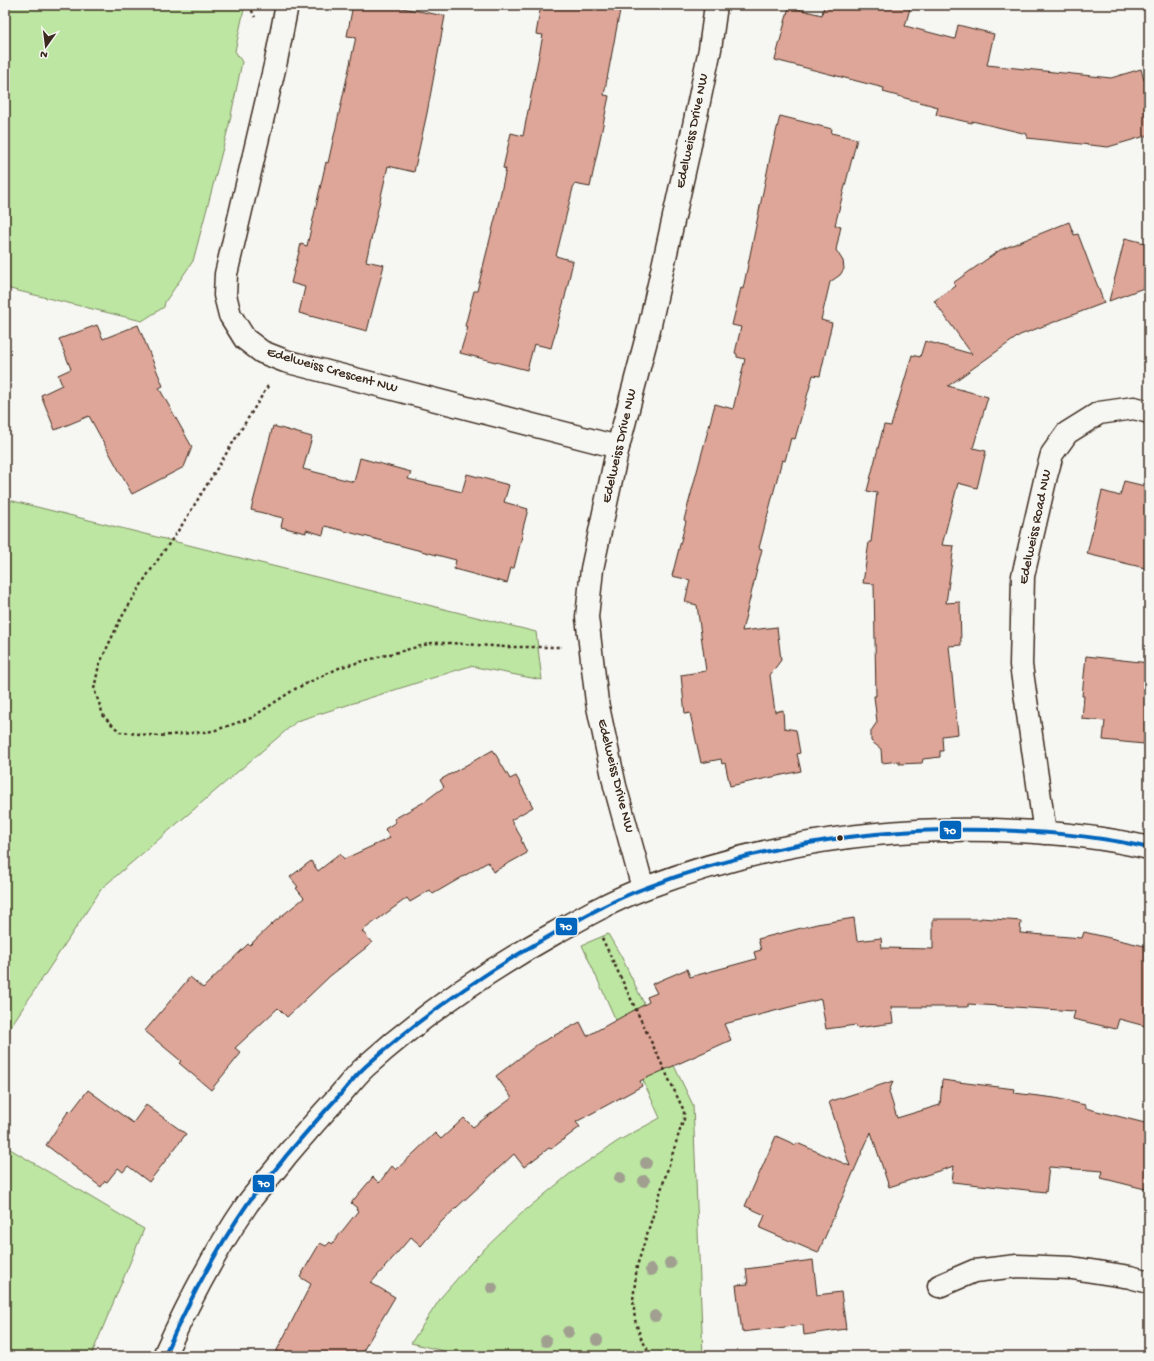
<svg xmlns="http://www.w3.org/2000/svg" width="1154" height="1361" viewBox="0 0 1154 1361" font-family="'Gochi Hand',sans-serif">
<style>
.green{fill:#bce6a2;stroke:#7c8860}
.building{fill:#dea698;stroke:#3b2a1e}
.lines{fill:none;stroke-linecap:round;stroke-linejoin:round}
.minor-casing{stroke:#3b2a1e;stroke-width:25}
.tertiary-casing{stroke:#3b2a1e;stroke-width:25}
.path{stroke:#3b2a1e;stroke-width:2.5;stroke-dasharray:3 3;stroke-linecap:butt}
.minor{stroke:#f6f6f2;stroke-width:22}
.tertiary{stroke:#f6f6f2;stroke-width:22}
.bus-1-casing{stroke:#f6f6f2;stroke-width:7}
.bus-1{stroke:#0065bd;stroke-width:4}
.tree{fill:#a1a090}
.bus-dot{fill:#3b2a1e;stroke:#f6f6f2;stroke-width:1.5}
.labels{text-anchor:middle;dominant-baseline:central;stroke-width:3;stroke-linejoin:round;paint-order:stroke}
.street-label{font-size:14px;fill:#3b2a1e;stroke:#f6f6f2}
.line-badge{stroke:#f6f6f2;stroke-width:1.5}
.badge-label{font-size:11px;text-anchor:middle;font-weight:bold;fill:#fff}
</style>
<rect width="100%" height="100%" fill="#f6f6f2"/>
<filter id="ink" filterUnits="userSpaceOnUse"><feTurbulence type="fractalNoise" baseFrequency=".025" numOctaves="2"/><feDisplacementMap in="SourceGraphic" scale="8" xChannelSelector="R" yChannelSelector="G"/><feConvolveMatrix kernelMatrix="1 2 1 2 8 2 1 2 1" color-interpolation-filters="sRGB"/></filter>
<g filter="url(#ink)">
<g class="green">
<path d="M 5,5 L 245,5 L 235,51 L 242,62 L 229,125 L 193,261 L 165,302 L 164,307 L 142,321 L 6,288 L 5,289 Z"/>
<path d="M 5,499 L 536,632 L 542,680 L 470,666 L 297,721 L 102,888 L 5,1035 Z"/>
<path d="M 608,934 L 621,956 L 693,1105 L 703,1356 L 463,1356 L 411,1343 L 442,1296 L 477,1256 L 522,1213 L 572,1172 L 618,1141 L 660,1118 L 582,945 Z"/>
<path d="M 5,1146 L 144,1229 L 91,1356 L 5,1356 Z"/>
</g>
<g class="building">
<path d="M 353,5 L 386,5 L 445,16 L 427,113 L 414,172 L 388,166 L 366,261 L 384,265 L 367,331 L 299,313 L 305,287 L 291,283 L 301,244 L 307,246 L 326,162 L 328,163 L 356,37 L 347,36 Z"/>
<path d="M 541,5 L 621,5 L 604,95 L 609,96 L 590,187 L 574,184 L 556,256 L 573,261 L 565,297 L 551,348 L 534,344 L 527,370 L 460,353 L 468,327 L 465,326 L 474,291 L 477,291 L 496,215 L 506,169 L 503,168 L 511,133 L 523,136 L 543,35 L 536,34 Z"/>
<path d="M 824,5 L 911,5 L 905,26 L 955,39 L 958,25 L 994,34 L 987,65 L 1111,78 L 1141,69 L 1144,80 L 1149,78 L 1149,135 L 1108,147 L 1027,138 L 1027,134 L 972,121 L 972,123 L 936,115 L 938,107 L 883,92 L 884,88 L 775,60 L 789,7 L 822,15 Z"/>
<path d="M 780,116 L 832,129 L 831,133 L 857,139 L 835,225 L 841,226 L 836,250 L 843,261 L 844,269 L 840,275 L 830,282 L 821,320 L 832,323 L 820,376 L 813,375 L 795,439 L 791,438 L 785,461 L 782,460 L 759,548 L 762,549 L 742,631 L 777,627 L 781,660 L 770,675 L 775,712 L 783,710 L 784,728 L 796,730 L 800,753 L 797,754 L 801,771 L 730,786 L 725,763 L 722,764 L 721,759 L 701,763 L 690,713 L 685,714 L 681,675 L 706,671 L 697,605 L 685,602 L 690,580 L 672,576 L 686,521 L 684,520 L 715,404 L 733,409 L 745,359 L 737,357 L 737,354 L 735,353 L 741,327 L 732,325 L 741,288 L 743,289 L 771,153 Z"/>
<path d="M 1069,222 L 1074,235 L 1078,234 L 1104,303 L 1020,335 L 948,386 L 988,397 L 973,448 L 986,451 L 977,488 L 958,483 L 942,545 L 954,546 L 946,603 L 960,602 L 961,645 L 949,646 L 958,734 L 942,736 L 943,751 L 940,751 L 940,757 L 923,759 L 922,763 L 899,764 L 899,761 L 882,763 L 881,749 L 871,741 L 871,731 L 877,722 L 874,696 L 876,696 L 874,584 L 863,583 L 869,542 L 871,542 L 877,493 L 867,491 L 884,425 L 891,426 L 912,355 L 920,357 L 925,341 L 972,354 L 934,301 L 956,286 L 953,283 L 1000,250 Z"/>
<path d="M 1125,238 L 1149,244 L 1149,286 L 1109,301 Z"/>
<path d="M 97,325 L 103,339 L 138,325 L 163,386 L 159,388 L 192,447 L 184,467 L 132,494 L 89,416 L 55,430 L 41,395 L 62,385 L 58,375 L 71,369 L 59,339 Z"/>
<path d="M 273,426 L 312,437 L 303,469 L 354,482 L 360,458 L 411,472 L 408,479 L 462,492 L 467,474 L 509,485 L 504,502 L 528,509 L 522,532 L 523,532 L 514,568 L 511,568 L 507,583 L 454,569 L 456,560 L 325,526 L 323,535 L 306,530 L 306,533 L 281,527 L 283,518 L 251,510 Z"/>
<path d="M 1124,481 L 1149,487 L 1149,569 L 1087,554 L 1102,491 L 1120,496 Z"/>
<path d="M 1086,656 L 1149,663 L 1149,695 L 1144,744 L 1103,740 L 1105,721 L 1082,719 L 1084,696 L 1082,696 Z"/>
<path d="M 493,750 L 510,779 L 516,776 L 533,807 L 511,820 L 522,839 L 521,840 L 527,853 L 493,872 L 488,862 L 433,894 L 430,890 L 410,902 L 407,898 L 362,931 L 372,943 L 330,976 L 287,1017 L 278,1008 L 235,1048 L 241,1053 L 211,1090 L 179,1063 L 181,1061 L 145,1031 L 190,977 L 203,988 L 248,944 L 250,945 L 273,923 L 304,898 L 296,888 L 298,887 L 290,877 L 311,861 L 318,871 L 340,854 L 344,859 L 390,838 L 385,829 L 396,822 L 394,819 L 424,802 L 444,787 L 440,780 Z"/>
<path d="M 854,918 L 857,941 L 881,938 L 882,948 L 933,949 L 933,919 L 981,919 L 981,918 L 1021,921 L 1020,933 L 1082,938 L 1084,932 L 1149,947 L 1149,1027 L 1119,1019 L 1116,1029 L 1073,1019 L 1075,1011 L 968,1004 L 968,1007 L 891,1007 L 893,1023 L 857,1028 L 856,1025 L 826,1029 L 821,999 L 724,1024 L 731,1040 L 640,1081 L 642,1086 L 576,1122 L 580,1127 L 551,1149 L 549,1148 L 524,1167 L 514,1154 L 442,1221 L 421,1246 L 411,1237 L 371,1283 L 395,1297 L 360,1356 L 274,1356 L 311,1284 L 300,1277 L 320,1243 L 326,1246 L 330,1242 L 332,1244 L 358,1211 L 356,1210 L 357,1208 L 351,1203 L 373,1177 L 379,1183 L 392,1166 L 396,1170 L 435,1133 L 441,1139 L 464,1118 L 473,1127 L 512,1098 L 496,1076 L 538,1044 L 580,1022 L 587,1036 L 649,1002 L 647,997 L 657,993 L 652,984 L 687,969 L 690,977 L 756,959 L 754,952 L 761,950 L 758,939 L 817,924 Z"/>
<path d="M 942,1080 L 1015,1089 L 1014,1093 L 1055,1098 L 1085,1105 L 1085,1108 L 1149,1124 L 1149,1190 L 1101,1178 L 1103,1171 L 1049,1167 L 1046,1192 L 952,1182 L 954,1166 L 889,1187 L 871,1132 L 818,1253 L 760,1228 L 765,1215 L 745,1206 L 776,1136 L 796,1145 L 797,1143 L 850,1166 L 829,1102 L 893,1081 L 889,1092 L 897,1118 L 940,1105 Z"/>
<path d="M 88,1090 L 133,1123 L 146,1105 L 186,1134 L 149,1182 L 128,1166 L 123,1172 L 118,1168 L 107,1182 L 105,1181 L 101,1187 L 46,1145 L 69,1110 L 71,1112 Z"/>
<path d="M 813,1260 L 817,1295 L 841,1292 L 846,1329 L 804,1335 L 803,1325 L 742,1332 L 736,1285 L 748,1284 L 746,1269 Z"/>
</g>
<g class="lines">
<defs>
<g id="minor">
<path d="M 287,5 L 276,61 L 226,274 L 225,295 L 230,315 L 245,339 L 262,352 L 285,361 L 618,447"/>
<path d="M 1045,833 L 1021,665 L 1023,576 L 1046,476 L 1052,454 L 1067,433 L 1099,413 L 1134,408 L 1149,412"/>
<path d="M 643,888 L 615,786 L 597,702 L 587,617 L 592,569 L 618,447 L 649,329 L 688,154 L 710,49 L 716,5"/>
<path d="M 939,1286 L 974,1271 L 1017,1266 L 1072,1268 L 1130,1277 L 1149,1282"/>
</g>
<path id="tertiary" d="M 164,1356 C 188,1303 215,1251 248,1203 C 260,1187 274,1172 286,1156 C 303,1136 320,1116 338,1097 C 347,1087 356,1075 366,1066 C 423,1015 487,971 553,934 C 583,917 613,900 645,888 C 740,852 843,832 945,830 C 1013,829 1083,832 1149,848"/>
</defs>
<use href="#minor" class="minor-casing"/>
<use href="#tertiary" class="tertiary-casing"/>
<g class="path">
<path d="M 249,5 L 255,17"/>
<path d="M 268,386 L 182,525 L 146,577 L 120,620 L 99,665 L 94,689 L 104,717 L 120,732 L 159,736 L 213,731 L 251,718 L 295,689 L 341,667 L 432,643 L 450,643 L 506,647 L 562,647"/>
<path d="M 602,938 L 684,1111 L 684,1119 L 681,1127 L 637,1266 L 633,1300 L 635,1320 L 641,1338 L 651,1356"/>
</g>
<use href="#minor" class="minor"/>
<use href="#tertiary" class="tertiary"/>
<defs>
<path id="bus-1" d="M 164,1356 C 188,1303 215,1251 248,1203 C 260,1187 274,1172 286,1156 C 303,1136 320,1116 338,1097 C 347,1087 356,1075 366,1066 C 423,1015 487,971 553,934 C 583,917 613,900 645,888 C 740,852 843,832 945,830 C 1013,829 1083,832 1149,848"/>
</defs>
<use href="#bus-1" class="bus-1-casing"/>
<use href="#bus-1" class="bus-1"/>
</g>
<g class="tree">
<circle cx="646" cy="1163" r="6"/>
<circle cx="620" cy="1178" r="6"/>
<circle cx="644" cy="1181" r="6"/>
<circle cx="670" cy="1263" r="6"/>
<circle cx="651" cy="1270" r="6"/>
<circle cx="492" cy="1288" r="6"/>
<circle cx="655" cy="1316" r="6"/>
<circle cx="568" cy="1332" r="6"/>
<circle cx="597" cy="1340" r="6"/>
<circle cx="546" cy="1341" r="6"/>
</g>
</g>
<circle class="bus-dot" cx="840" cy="838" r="3.5"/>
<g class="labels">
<g class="street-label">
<text transform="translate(693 131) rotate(-78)">Edelweiss Drive NW</text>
<text transform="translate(332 371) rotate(16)">Edelweiss Crescent NW</text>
<text transform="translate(620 446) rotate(-77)">Edelweiss Drive NW</text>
<text transform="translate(1036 527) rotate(-78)">Edelweiss Road NW</text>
<text transform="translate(615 776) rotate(76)">Edelweiss Drive NW</text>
</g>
</g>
<g class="line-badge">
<rect x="939" y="820" width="23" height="20" rx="4" fill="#0065bd"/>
<rect x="555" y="917" width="23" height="19" rx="4" fill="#0065bd"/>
<rect x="252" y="1174" width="23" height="19" rx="4" fill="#0065bd"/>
</g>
<g class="badge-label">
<text x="950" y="834">70</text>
<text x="566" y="930">70</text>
<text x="264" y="1187">70</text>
</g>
<rect width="1154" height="1361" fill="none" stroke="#f6f6f2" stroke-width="20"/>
<rect x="10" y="10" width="1134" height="1341" fill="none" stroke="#3b2a1e" stroke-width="1.5" filter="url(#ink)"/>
<g transform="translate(46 46) rotate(194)" stroke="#f6f6f2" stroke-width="3" paint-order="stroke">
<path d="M0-3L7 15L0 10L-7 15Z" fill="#3b2a1e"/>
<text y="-6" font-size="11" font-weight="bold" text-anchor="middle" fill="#3b2a1e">N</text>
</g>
</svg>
